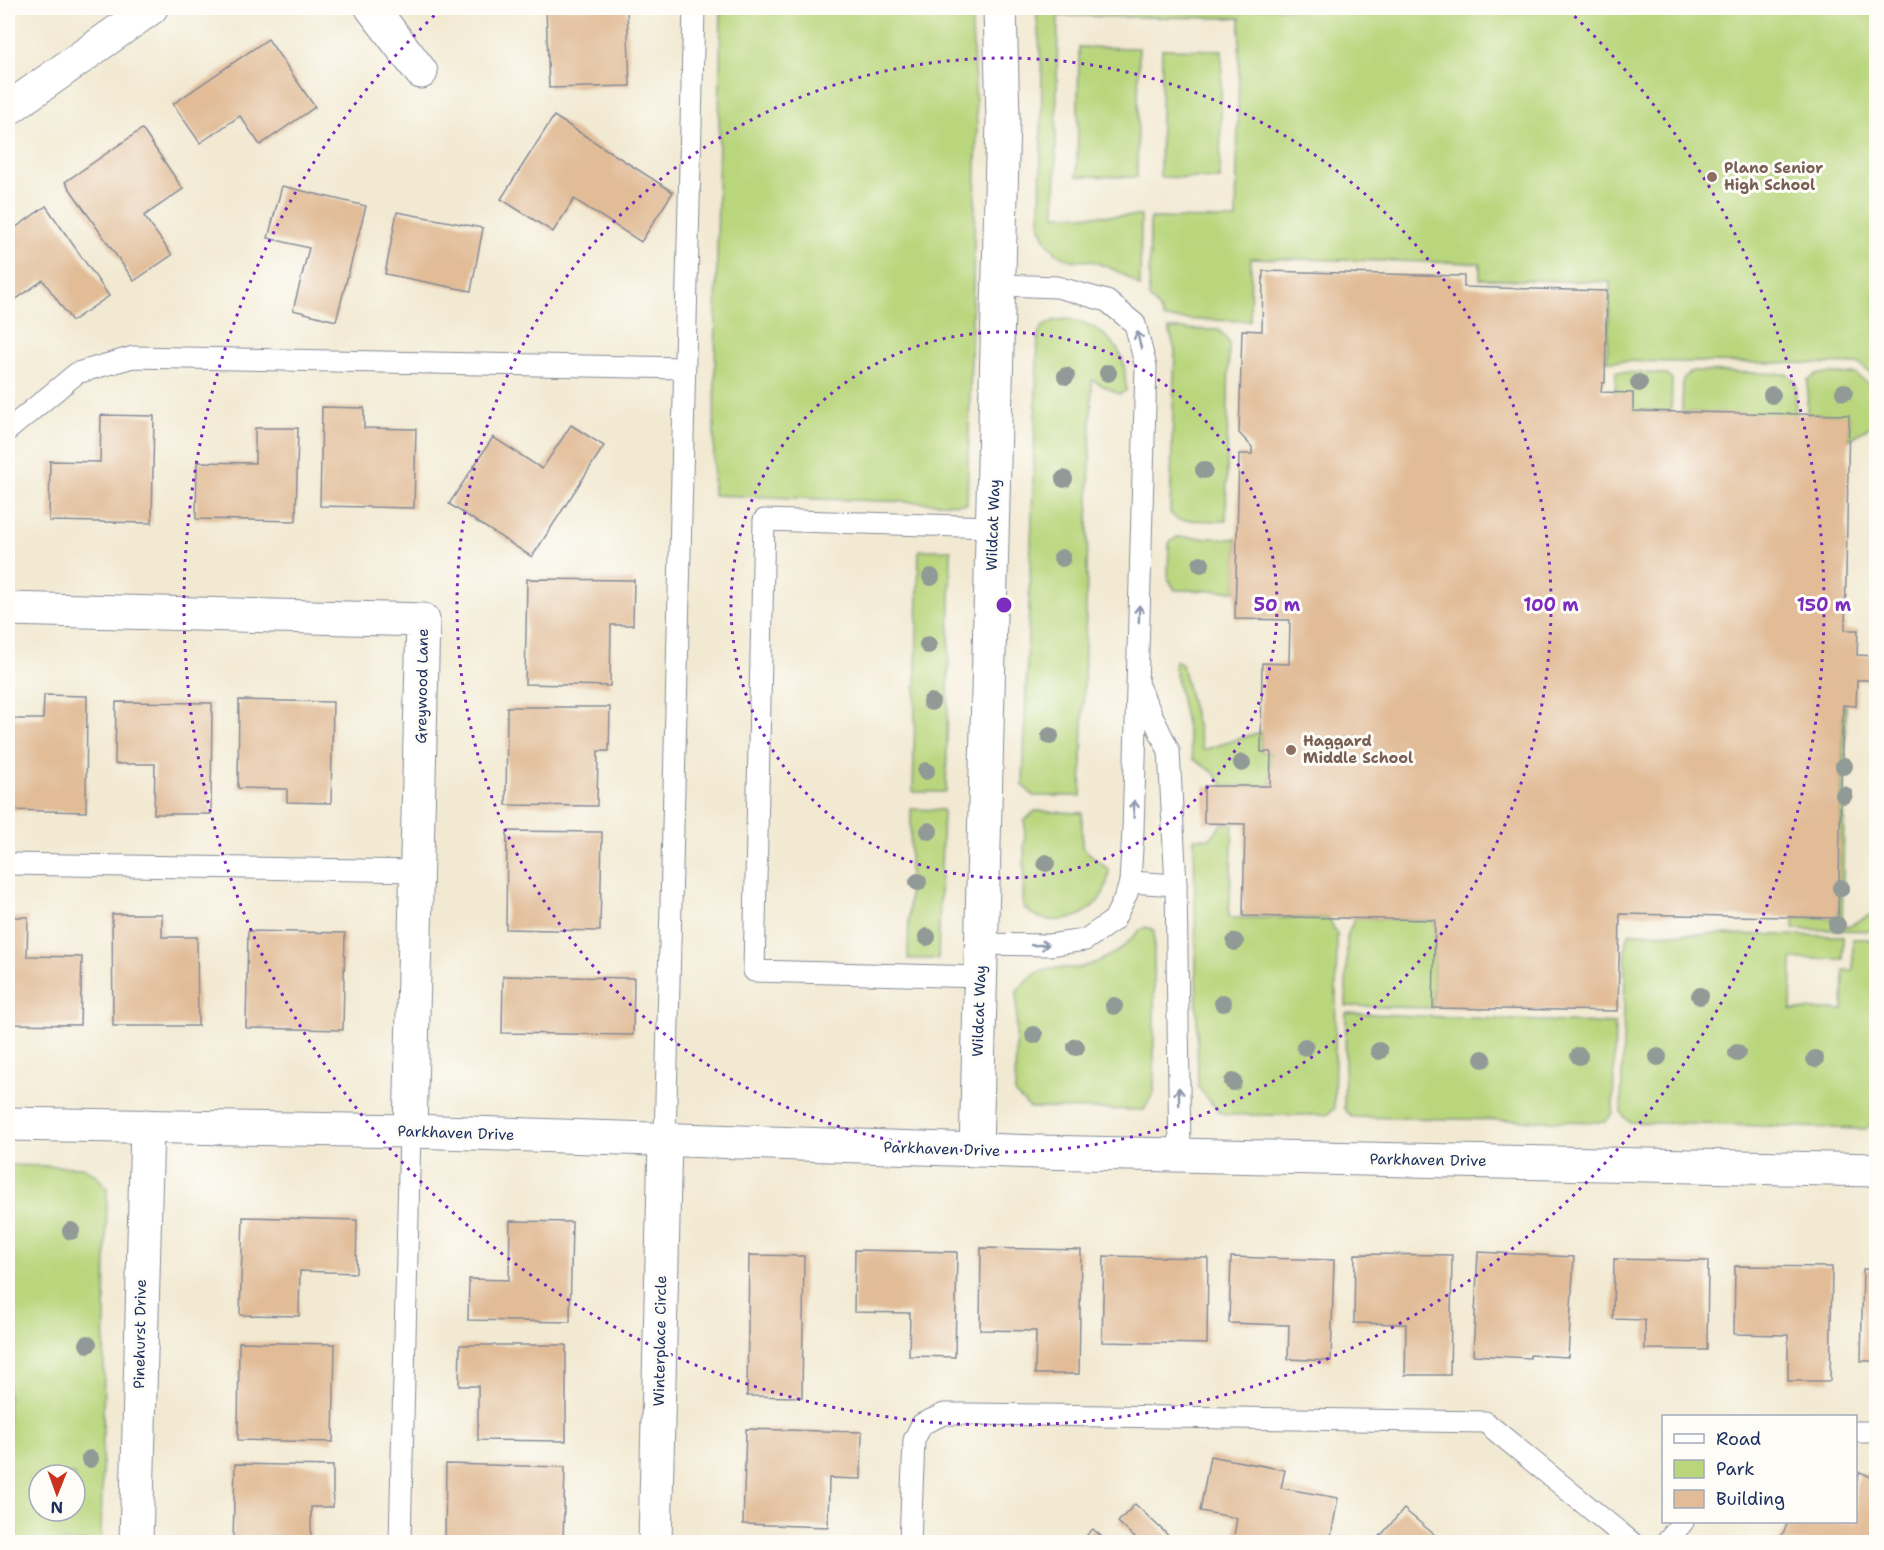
<svg xmlns="http://www.w3.org/2000/svg" width="1884" height="1550" viewBox="0 0 1884 1550" font-family="'Shantell Sans',sans-serif">
<style>
.green{fill:#b9d67d;stroke:#6a826e;stroke-width:1.5;fill-rule:evenodd}
.building{fill:#e1bc97}
.lines{fill:none;stroke-linecap:round;stroke-linejoin:round}
.lane-casing{stroke:#868c98;stroke-width:23}
.street-casing{stroke:#868c98;stroke-width:35}
.secondary-casing{stroke:#868c98;stroke-width:35}
.lane{stroke:#fff;stroke-width:21}
.street{stroke:#fff;stroke-width:33}
.secondary{stroke:#fff;stroke-width:33}
.tree{fill:#919a97}
.oneway{stroke:#8d97ae}
.ring{fill:none;stroke:#7b2cbf;stroke-width:3;stroke-dasharray:3 6}
.education-dot{fill:#8d6e63;stroke:#fdfcf7;stroke-width:2}
.labels{text-anchor:middle;dominant-baseline:central;stroke-width:6;stroke-linejoin:round;paint-order:stroke}
.education-label{font-size:15px;font-weight:bold;fill:#785e54;stroke:#fdfcf7;text-anchor:start}
.street-label{font-size:15px;fill:#1b2f5e;stroke:#fdfcf7}
.centre{fill:#7b2cbf;stroke:#fdfcf7;stroke-width:3}
.ring-label{font-size:18px;text-anchor:middle;font-weight:bold;fill:#7b2cbf;stroke:#fdfcf7;stroke-width:6;stroke-linejoin:round;paint-order:stroke}
</style>
<rect width="100%" height="100%" fill="#fdfcf7"/>
<filter id="ink" filterUnits="userSpaceOnUse"><feTurbulence type="fractalNoise" baseFrequency=".0167" numOctaves="2"/><feDisplacementMap in="SourceGraphic" scale="12" xChannelSelector="R" yChannelSelector="G"/><feConvolveMatrix kernelMatrix="1 2 1 2 8 2 1 2 1" color-interpolation-filters="sRGB"/></filter>
<filter id="wash" filterUnits="userSpaceOnUse"><feTurbulence type="fractalNoise" baseFrequency=".008" numOctaves="4" result="noise"/><feDisplacementMap in="SourceGraphic" scale="24" xChannelSelector="R" yChannelSelector="G"/><feGaussianBlur stdDeviation="1.35" result="paint"/><feColorMatrix in="noise" values="0 0 0 0 0 0 0 0 0 0 0 0 0 0 0 0 0 1.4 0 .05"/><feComposite in="paint" operator="in"/></filter>
<g filter="url(#wash)">
<rect width="100%" height="100%" fill="#f2e9d2"/>
<g class="green">
<path d="M 721,8 L 971,8 L 977,128 L 967,504 L 713,495 Z"/>
<path d="M 1036,8 L 1876,8 L 1876,377 L 1859,364 L 1607,361 L 1610,282 L 1480,279 L 1480,263 L 1251,258 L 1250,321 L 1164,319 L 1161,312 L 1149,297 L 1150,218 L 1236,219 L 1240,18 L 1058,16 L 1055,215 L 1141,216 L 1140,287 C 1126,274 1108,266 1090,261 C 1084,260 1077,261 1071,260 C 1054,256 1046,242 1040,227 L 1042,72 Z"/>
<path d="M 1079,47 L 1139,48 L 1137,177 L 1077,176 Z"/>
<path d="M 1162,49 L 1222,50 L 1220,179 L 1160,177 Z"/>
<path d="M 1067,319 C 1090,322 1113,336 1122,358 C 1126,368 1125,380 1126,391 L 1119,394 L 1092,380 L 1081,796 L 1033,796 L 1023,785 L 1038,335 L 1042,327 L 1053,321 Z"/>
<path d="M 1169,329 L 1219,330 L 1229,342 L 1226,521 L 1178,520 L 1170,513 L 1175,350 Z"/>
<path d="M 1692,371 L 1788,374 L 1796,383 L 1795,415 L 1682,412 L 1683,379 Z"/>
<path d="M 1616,372 L 1667,374 L 1672,380 L 1671,412 L 1633,411 L 1615,393 Z"/>
<path d="M 1817,374 L 1855,374 L 1876,389 L 1876,423 L 1849,440 L 1849,416 L 1807,414 L 1808,381 Z"/>
<path d="M 1177,537 L 1237,539 L 1236,591 L 1175,590 L 1168,578 L 1169,543 Z"/>
<path d="M 919,550 L 951,550 L 946,792 L 913,792 Z"/>
<path d="M 1176,660 L 1182,665 L 1203,750 L 1261,732 L 1261,752 L 1271,752 L 1270,786 L 1224,786 L 1213,772 L 1193,759 L 1174,665 Z"/>
<path d="M 1843,705 L 1846,705 L 1842,926 L 1849,926 L 1876,912 L 1876,931 L 1794,929 L 1794,917 L 1838,918 Z"/>
<path d="M 911,809 L 943,810 L 938,959 L 908,959 Z"/>
<path d="M 1035,811 L 1082,813 L 1082,847 L 1109,870 C 1108,882 1104,896 1095,904 C 1076,924 1041,927 1023,906 L 1025,820 Z"/>
<path d="M 1222,824 L 1233,824 L 1229,918 L 1329,918 L 1337,935 L 1334,1109 L 1326,1115 L 1227,1115 L 1219,1112 L 1198,1087 L 1194,838 L 1211,838 Z"/>
<path d="M 1355,918 L 1435,920 L 1433,1008 L 1346,1006 L 1347,935 Z"/>
<path d="M 1146,927 L 1154,930 L 1154,1092 L 1144,1110 L 1030,1108 L 1015,1094 L 1017,990 L 1038,972 L 1055,968 L 1079,968 L 1097,962 L 1120,950 L 1140,930 Z"/>
<path d="M 1630,933 L 1843,936 L 1843,959 L 1792,959 L 1791,1010 L 1843,1010 L 1844,970 L 1853,970 L 1853,939 L 1869,939 L 1876,948 L 1873,1121 L 1866,1129 L 1629,1122 L 1621,1113 L 1626,939 Z"/>
<path d="M 1346,1013 L 1615,1024 L 1613,1113 L 1605,1122 L 1352,1117 L 1344,1109 Z"/>
<path d="M 8,1165 L 83,1167 L 97,1176 L 107,1188 L 101,1542 L 8,1542 ZM 39,1475 L 75,1475 L 75,1511 L 39,1511 Z"/>
</g>
<g id="blocks">
<g class="building">
<path d="M 546,8 L 627,8 L 630,86 L 549,88 Z"/>
<path d="M 268,39 L 315,107 L 260,145 L 240,116 L 200,143 L 173,104 Z"/>
<path d="M 554,116 L 673,192 L 641,242 L 574,199 L 553,232 L 501,199 Z"/>
<path d="M 142,129 L 183,189 L 144,216 L 172,255 L 134,281 L 65,182 Z"/>
<path d="M 282,186 L 366,206 L 336,321 L 293,310 L 309,248 L 268,238 Z"/>
<path d="M 46,206 L 109,296 L 72,321 L 43,280 L 8,305 L 8,233 Z"/>
<path d="M 397,212 L 483,228 L 471,291 L 385,274 Z"/>
<path d="M 1263,271 L 1464,276 L 1464,287 L 1607,291 L 1605,383 L 1602,383 L 1601,392 L 1633,393 L 1633,411 L 1849,415 L 1845,630 L 1858,630 L 1857,655 L 1876,656 L 1876,680 L 1857,680 L 1856,706 L 1843,705 L 1838,918 L 1620,914 L 1618,1011 L 1433,1008 L 1435,920 L 1243,916 L 1245,824 L 1204,823 L 1204,786 L 1270,786 L 1271,752 L 1261,752 L 1262,663 L 1289,664 L 1290,620 L 1235,619 L 1239,454 L 1252,454 L 1252,447 L 1239,433 L 1242,330 L 1262,331 Z"/>
<path d="M 322,407 L 364,408 L 364,428 L 416,429 L 414,508 L 320,506 Z"/>
<path d="M 101,415 L 154,416 L 152,523 L 49,521 L 50,461 L 100,462 Z"/>
<path d="M 571,425 L 604,446 L 532,557 L 449,504 L 493,437 L 542,469 Z"/>
<path d="M 255,428 L 298,428 L 296,521 L 196,519 L 197,462 L 255,463 Z"/>
<path d="M 527,579 L 634,580 L 633,625 L 611,625 L 610,686 L 525,684 Z"/>
<path d="M 44,695 L 87,696 L 86,812 L 8,810 L 8,719 L 43,719 Z"/>
<path d="M 239,700 L 333,702 L 331,803 L 287,802 L 287,789 L 238,788 Z"/>
<path d="M 116,702 L 212,703 L 211,814 L 154,814 L 155,764 L 115,764 Z"/>
<path d="M 507,707 L 610,707 L 609,751 L 598,751 L 597,806 L 506,805 Z"/>
<path d="M 507,831 L 602,832 L 600,931 L 506,929 Z"/>
<path d="M 112,914 L 162,914 L 162,937 L 197,937 L 198,1026 L 113,1026 Z"/>
<path d="M 8,917 L 28,917 L 27,956 L 82,957 L 80,1025 L 8,1024 Z"/>
<path d="M 248,931 L 345,933 L 343,1030 L 246,1028 Z"/>
<path d="M 503,976 L 634,978 L 633,1035 L 502,1033 Z"/>
<path d="M 243,1217 L 357,1220 L 356,1273 L 300,1271 L 299,1316 L 240,1315 Z"/>
<path d="M 510,1221 L 572,1222 L 570,1322 L 468,1320 L 469,1279 L 509,1280 Z"/>
<path d="M 981,1248 L 1081,1250 L 1079,1374 L 1035,1374 L 1036,1331 L 980,1330 Z"/>
<path d="M 855,1250 L 957,1252 L 955,1357 L 909,1356 L 910,1313 L 854,1312 Z"/>
<path d="M 1478,1252 L 1574,1257 L 1568,1357 L 1530,1355 L 1530,1358 L 1473,1355 Z"/>
<path d="M 1355,1254 L 1452,1255 L 1450,1375 L 1405,1375 L 1406,1324 L 1354,1323 Z"/>
<path d="M 749,1255 L 804,1256 L 802,1397 L 747,1396 Z"/>
<path d="M 1104,1256 L 1208,1258 L 1207,1344 L 1102,1342 Z"/>
<path d="M 1231,1257 L 1334,1260 L 1331,1361 L 1288,1359 L 1289,1325 L 1229,1323 Z"/>
<path d="M 1614,1259 L 1708,1261 L 1707,1350 L 1645,1349 L 1645,1320 L 1613,1319 Z"/>
<path d="M 1735,1266 L 1832,1267 L 1830,1381 L 1788,1381 L 1788,1335 L 1734,1334 Z"/>
<path d="M 1863,1269 L 1876,1269 L 1876,1361 L 1861,1361 Z"/>
<path d="M 239,1342 L 335,1344 L 333,1442 L 238,1440 Z"/>
<path d="M 460,1345 L 566,1345 L 566,1441 L 478,1440 L 478,1386 L 459,1386 Z"/>
<path d="M 746,1429 L 862,1432 L 861,1479 L 829,1478 L 828,1527 L 743,1524 Z"/>
<path d="M 1210,1456 L 1285,1470 L 1281,1488 L 1338,1498 L 1330,1542 L 1233,1542 L 1237,1518 L 1200,1511 Z"/>
<path d="M 235,1464 L 333,1466 L 333,1507 L 311,1507 L 311,1542 L 233,1542 Z"/>
<path d="M 446,1464 L 565,1467 L 563,1542 L 491,1542 L 491,1541 L 445,1539 Z"/>
<path d="M 1860,1472 L 1876,1479 L 1876,1542 L 1779,1542 L 1788,1522 L 1856,1522 L 1856,1483 Z"/>
<path d="M 1135,1504 L 1175,1542 L 1132,1542 L 1136,1539 L 1118,1522 Z"/>
<path d="M 1404,1509 L 1443,1542 L 1375,1542 Z"/>
<path d="M 1093,1529 L 1108,1542 L 1080,1542 Z"/>
</g>
</g>
</g>
<g filter="url(#ink)">
<use href="#blocks" fill-opacity="0" stroke="#868c98" stroke-width="1.5"/>
<g class="lines">
<defs>
<g id="lane">
<path d="M 8,430 L 77,373 L 133,357 L 683,368"/>
<path d="M 1139,688 L 1169,751 L 1176,885 L 1180,1155"/>
<path d="M 8,864 L 418,871"/>
<path d="M 1130,882 L 1176,885"/>
<path d="M 981,944 L 1049,945 L 1085,940 L 1114,920 L 1127,893 L 1130,882 L 1133,831 L 1146,367 L 1135,324 L 1107,301 L 1057,287 L 999,285"/>
<path d="M 980,977 L 754,971 L 764,520 L 993,527"/>
<path d="M 665,1139 L 694,8"/>
<path d="M 1856,1432 L 1876,1432"/>
<path d="M 400,1542 L 410,1131"/>
<path d="M 910,1542 L 914,1440 L 922,1424 L 944,1414 L 972,1414 L 1485,1422 L 1631,1542"/>
<path d="M 1666,1542 L 1683,1522"/>
</g>
<g id="street">
<path d="M 372,8 L 421,72"/>
<path d="M 8,109 L 151,8"/>
<path d="M 8,609 L 423,620 L 410,1131"/>
<path d="M 976,1150 L 1003,119 L 1000,8"/>
<path d="M 136,1542 L 147,1126"/>
<path d="M 655,1542 L 665,1139"/>
</g>
<path id="secondary" d="M 8,1124 L 410,1131 L 1038,1152 L 1876,1170"/>
</defs>
<use href="#lane" class="lane-casing"/>
<use href="#street" class="street-casing"/>
<use href="#secondary" class="secondary-casing"/>
<use href="#lane" class="lane"/>
<use href="#street" class="street"/>
<use href="#secondary" class="secondary"/>
</g>
<g class="tree">
<circle cx="1108" cy="373" r="9"/>
<circle cx="1066" cy="376" r="9"/>
<circle cx="1639" cy="383" r="9"/>
<circle cx="1844" cy="392" r="9"/>
<circle cx="1772" cy="395" r="9"/>
<circle cx="1204" cy="470" r="9"/>
<circle cx="1064" cy="479" r="9"/>
<circle cx="1062" cy="558" r="9"/>
<circle cx="1201" cy="564" r="9"/>
<circle cx="931" cy="577" r="9"/>
<circle cx="928" cy="645" r="9"/>
<circle cx="931" cy="702" r="9"/>
<circle cx="1050" cy="736" r="9"/>
<circle cx="1242" cy="763" r="9"/>
<circle cx="1844" cy="766" r="9"/>
<circle cx="926" cy="771" r="9"/>
<circle cx="1844" cy="795" r="9"/>
<circle cx="929" cy="831" r="9"/>
<circle cx="1046" cy="863" r="9"/>
<circle cx="918" cy="882" r="9"/>
<circle cx="1841" cy="888" r="9"/>
<circle cx="1837" cy="925" r="9"/>
<circle cx="927" cy="937" r="9"/>
<circle cx="1235" cy="942" r="9"/>
<circle cx="1700" cy="996" r="9"/>
<circle cx="1223" cy="1003" r="9"/>
<circle cx="1114" cy="1006" r="9"/>
<circle cx="1034" cy="1035" r="9"/>
<circle cx="1076" cy="1047" r="9"/>
<circle cx="1305" cy="1047" r="9"/>
<circle cx="1379" cy="1051" r="9"/>
<circle cx="1737" cy="1053" r="9"/>
<circle cx="1579" cy="1056" r="9"/>
<circle cx="1658" cy="1057" r="9"/>
<circle cx="1483" cy="1059" r="9"/>
<circle cx="1815" cy="1059" r="9"/>
<circle cx="1233" cy="1082" r="9"/>
<circle cx="71" cy="1231" r="9"/>
<circle cx="88" cy="1344" r="9"/>
<circle cx="90" cy="1459" r="9"/>
</g>
<defs><path id="oneway-shaft" d="M-6 0H5M1.5-3L5.5 0L1.5 3" fill="none" stroke-width="1.6" stroke-linecap="round" stroke-linejoin="round" transform="scale(1.5)"/></defs>
<g class="oneway">
<use href="#oneway-shaft" transform="translate(1139 340) rotate(-104)"/>
<use href="#oneway-shaft" transform="translate(1139 614) rotate(-89)"/>
<use href="#oneway-shaft" transform="translate(1134 809) rotate(-88)"/>
<use href="#oneway-shaft" transform="translate(1040 945) rotate(-2)"/>
<use href="#oneway-shaft" transform="translate(1179 1096) rotate(-91)"/>
</g>
</g>
<g class="ring">
<circle cx="1004" cy="605" r="273"/>
<circle cx="1004" cy="605" r="547"/>
<path d="M1568 10A820 820 0 1 1 440 10"/>
</g>
<g class="education-dot">
<circle cx="1712" cy="177" r="6"/>
<circle cx="1291" cy="750" r="6"/>
</g>
<g class="labels">
<g class="education-label">
<text x="1724" y="168">Plano Senior<tspan x="1724" dy="17">High School</tspan></text>
<text x="1303" y="741">Haggard<tspan x="1303" dy="17">Middle School</tspan></text>
</g>
<g class="street-label">
<text transform="translate(993 525) rotate(-88)">Wildcat Way</text>
<text transform="translate(422 686) rotate(-89)">Greywood Lane</text>
<text transform="translate(979 1011) rotate(-88)">Wildcat Way</text>
<text transform="translate(456 1133) rotate(2)">Parkhaven Drive</text>
<text transform="translate(942 1149) rotate(2)">Parkhaven Drive</text>
<text transform="translate(1428 1160) rotate(1)">Parkhaven Drive</text>
<text transform="translate(140 1334) rotate(-89)">Pinehurst Drive</text>
<text transform="translate(660 1341) rotate(-89)">Winterplace Circle</text>
</g>
</g>
<circle cx="1004" cy="605" r="9" class="centre"/>
<g class="ring-label">
<text x="1277" y="611">50 m</text>
<text x="1551" y="611">100 m</text>
<text x="1824" y="611">150 m</text>
</g>
<rect width="1884" height="1550" fill="none" stroke="#fdfcf7" stroke-width="30"/>
<rect x="1662" y="1415" width="195" height="108" fill="#fdfcf7" stroke="#a3aaba" stroke-width="1.5"/>
<rect x="1674" y="1434" width="30" height="9" fill="#ffffff" stroke="#a3aaba" stroke-width="1.5"/>
<text x="1716" y="1445" font-size="18" fill="#1b2f5e">Road</text>
<rect x="1674" y="1460" width="30" height="18" fill="#b9d67d" stroke="#a3aaba" stroke-width="1.5"/>
<text x="1716" y="1475" font-size="18" fill="#1b2f5e">Park</text>
<rect x="1674" y="1490" width="30" height="18" fill="#e1bc97" stroke="#a3aaba" stroke-width="1.5"/>
<text x="1716" y="1505" font-size="18" fill="#1b2f5e">Building</text>
<g transform="translate(57 1493) rotate(181)"><circle r="28" fill="#fdfcf7" stroke="#a3aaba" stroke-width="1.5"/>
<path d="M0-4.5L10 22L0 15L-10 22Z" fill="#c8321e"/>
<text y="-9" font-size="16" font-weight="bold" text-anchor="middle" fill="#1b2f5e">N</text>
</g>
</svg>
